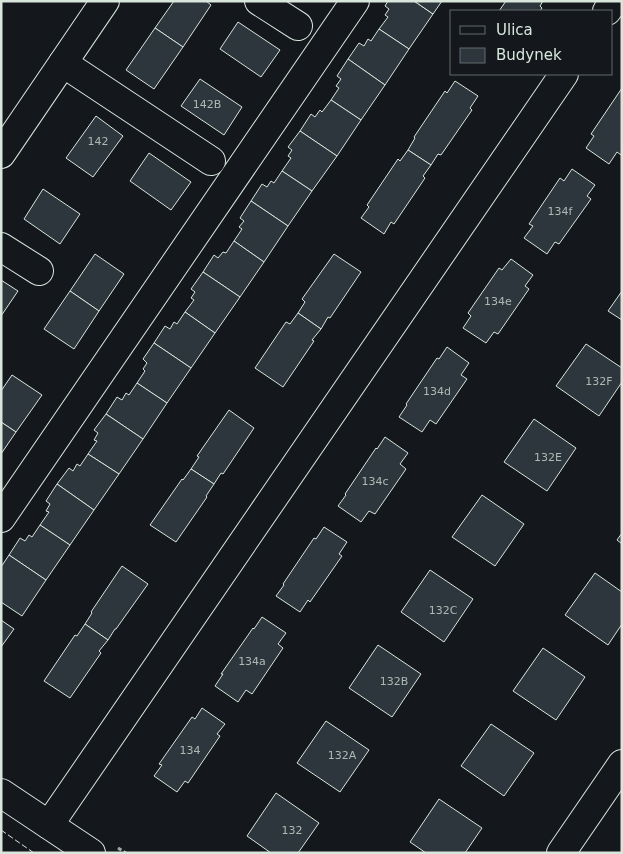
<svg xmlns="http://www.w3.org/2000/svg" width="623" height="854" viewBox="0 0 623 854" font-family="'DejaVu Sans',sans-serif">
<style>
.building{fill:#2c363c;stroke:#d8e6dc}
.lines{fill:none;stroke-linecap:round;stroke-linejoin:round}
.minor-casing{stroke:#d8e6dc;stroke-width:30}
.path{stroke:#9da8a2;stroke-width:3;stroke-dasharray:4 2.5;stroke-linecap:butt}
.minor{stroke:#14181c;stroke-width:28}
.fence{stroke:#d8e6dc;stroke-width:1;stroke-dasharray:6 2.5;stroke-linecap:butt}
.labels{text-anchor:middle;dominant-baseline:central;stroke-width:4;stroke-linejoin:round;paint-order:stroke}
.number-label{font-size:11px;fill:#adbab4}
</style>
<rect width="100%" height="100%" fill="#14181c"/>
<g class="building">
<path d="M 174,1 L 206,1 L 211,5 L 183,47 L 155,28 Z"/>
<path d="M 388,1 L 414,1 L 433,14 L 409,49 L 379,29 L 388,17 L 385,15 L 389,9 L 385,6 Z"/>
<path d="M 414,1 L 442,1 L 433,14 Z"/>
<path d="M 506,1 L 543,1 L 540,6 L 542,8 L 540,11 L 499,11 Z"/>
<path d="M 238,22 L 280,50 L 261,77 L 220,49 Z"/>
<path d="M 155,28 L 183,47 L 154,89 L 126,70 Z"/>
<path d="M 379,29 L 409,49 L 385,85 L 348,59 L 359,43 L 364,46 L 368,39 L 371,41 Z"/>
<path d="M 348,59 L 385,85 L 361,120 L 331,100 L 339,88 L 336,86 L 341,79 L 337,76 Z"/>
<path d="M 200,79 L 242,107 L 224,135 L 181,106 Z"/>
<path d="M 455,81 L 478,96 L 470,108 L 472,110 L 441,155 L 438,154 L 431,165 L 408,150 L 415,138 L 414,137 L 445,91 L 447,93 Z"/>
<path d="M 622,88 L 622,153 L 621,155 L 617,152 L 609,164 L 586,148 L 594,136 L 591,134 Z"/>
<path d="M 331,100 L 361,120 L 337,156 L 300,131 L 311,114 L 315,117 L 320,110 L 322,112 Z"/>
<path d="M 96,116 L 123,136 L 93,177 L 66,158 Z"/>
<path d="M 300,131 L 337,156 L 312,191 L 282,171 L 291,158 L 288,156 L 292,150 L 288,147 Z"/>
<path d="M 408,150 L 431,165 L 423,176 L 425,178 L 394,224 L 391,222 L 384,234 L 361,218 L 369,207 L 367,205 L 398,159 L 400,161 Z"/>
<path d="M 149,153 L 191,182 L 171,210 L 130,181 Z"/>
<path d="M 572,169 L 595,185 L 587,196 L 591,199 L 559,244 L 555,242 L 547,254 L 524,238 L 533,226 L 529,224 L 560,178 L 564,181 Z"/>
<path d="M 282,171 L 312,191 L 288,226 L 251,201 L 262,184 L 267,187 L 271,181 L 274,183 Z"/>
<path d="M 43,189 L 80,214 L 60,244 L 24,219 Z"/>
<path d="M 251,201 L 288,226 L 264,262 L 234,241 L 242,229 L 239,227 L 244,221 L 240,218 Z"/>
<path d="M 234,241 L 264,262 L 240,297 L 203,272 L 214,255 L 218,258 L 223,252 L 226,253 Z"/>
<path d="M 95,254 L 124,274 L 99,311 L 70,291 Z"/>
<path d="M 334,254 L 361,272 L 330,318 L 328,317 L 321,329 L 298,313 L 305,302 L 302,299 Z"/>
<path d="M 511,259 L 533,275 L 525,286 L 529,289 L 498,334 L 494,332 L 486,343 L 463,328 L 471,316 L 468,313 L 499,268 L 502,270 Z"/>
<path d="M 203,272 L 240,297 L 215,333 L 185,312 L 194,300 L 191,298 L 195,292 L 191,289 Z"/>
<path d="M 1,280 L 18,291 L 1,316 Z"/>
<path d="M 70,291 L 99,311 L 74,349 L 44,329 Z"/>
<path d="M 622,291 L 622,320 L 608,311 Z"/>
<path d="M 185,312 L 215,333 L 191,368 L 154,343 L 165,326 L 170,329 L 174,322 L 177,324 Z"/>
<path d="M 298,313 L 321,329 L 312,340 L 314,341 L 283,387 L 255,368 L 286,322 L 290,324 Z"/>
<path d="M 154,343 L 191,368 L 167,403 L 137,383 L 145,371 L 143,369 L 147,363 L 143,359 Z"/>
<path d="M 586,344 L 622,368 L 622,382 L 599,416 L 556,386 Z"/>
<path d="M 447,347 L 469,363 L 461,375 L 467,379 L 436,424 L 430,420 L 422,432 L 399,417 L 407,405 L 406,404 L 437,358 L 439,359 Z"/>
<path d="M 12,375 L 42,395 L 16,432 L 1,422 L 1,391 Z"/>
<path d="M 137,383 L 167,403 L 143,439 L 106,414 L 117,397 L 122,400 L 126,393 L 129,395 Z"/>
<path d="M 229,410 L 254,428 L 223,474 L 221,473 L 214,484 L 191,469 L 199,457 L 197,456 Z"/>
<path d="M 106,414 L 143,439 L 119,474 L 88,454 L 97,441 L 94,440 L 98,433 L 94,430 Z"/>
<path d="M 534,419 L 576,448 L 547,491 L 504,462 Z"/>
<path d="M 1,422 L 16,432 L 1,454 Z"/>
<path d="M 385,437 L 408,453 L 400,464 L 406,469 L 375,514 L 369,511 L 361,522 L 338,506 L 346,495 L 345,494 L 376,448 L 377,449 Z"/>
<path d="M 88,454 L 119,474 L 94,510 L 57,484 L 69,468 L 73,471 L 77,464 L 80,466 Z"/>
<path d="M 191,469 L 214,484 L 206,496 L 207,497 L 176,542 L 150,525 L 182,479 L 183,480 Z"/>
<path d="M 57,484 L 94,510 L 70,545 L 40,525 L 49,512 L 46,511 L 50,504 L 46,501 Z"/>
<path d="M 482,495 L 524,524 L 495,566 L 452,537 Z"/>
<path d="M 40,525 L 70,545 L 46,580 L 9,555 L 20,538 L 25,541 L 29,535 L 32,537 Z"/>
<path d="M 324,527 L 347,542 L 339,554 L 342,556 L 310,602 L 308,600 L 300,612 L 276,596 L 284,585 L 283,584 L 314,538 L 316,539 Z"/>
<path d="M 622,533 L 622,544 L 617,540 Z"/>
<path d="M 9,555 L 46,580 L 22,616 L 1,602 L 1,567 Z"/>
<path d="M 122,566 L 148,584 L 116,629 L 115,629 L 108,640 L 85,624 L 92,613 L 91,612 Z"/>
<path d="M 430,570 L 473,599 L 444,642 L 401,612 Z"/>
<path d="M 595,573 L 622,592 L 622,624 L 608,645 L 565,615 Z"/>
<path d="M 262,617 L 286,633 L 278,644 L 283,648 L 252,694 L 246,690 L 238,702 L 215,686 L 223,674 L 221,674 L 253,628 L 254,629 Z"/>
<path d="M 1,620 L 14,629 L 1,647 Z"/>
<path d="M 85,624 L 108,640 L 99,651 L 101,653 L 70,698 L 44,681 L 75,635 L 77,636 Z"/>
<path d="M 378,645 L 421,674 L 392,717 L 349,688 Z"/>
<path d="M 543,648 L 585,677 L 556,720 L 513,691 Z"/>
<path d="M 202,708 L 225,724 L 217,734 L 220,736 L 188,783 L 185,781 L 177,792 L 154,776 L 162,765 L 159,764 L 192,717 L 195,719 Z"/>
<path d="M 326,721 L 369,750 L 340,792 L 297,763 Z"/>
<path d="M 491,724 L 534,753 L 504,796 L 461,766 Z"/>
<path d="M 276,793 L 319,823 L 298,853 L 271,853 L 247,836 Z"/>
<path d="M 439,799 L 482,828 L 465,853 L 426,853 L 410,842 Z"/>
</g>
<g class="lines">
<defs>
<g id="minor">
<path d="M 259,1 L 298,26"/>
<path d="M 607,11 L 614,1"/>
<path d="M 63,63 L 211,161"/>
<path d="M 1,154 L 105,1"/>
<path d="M 1,247 L 39,271"/>
<path d="M 1,518 L 355,1"/>
<path d="M 1,793 L 91,853"/>
<path d="M 49,825 L 564,74"/>
<path d="M 561,853 L 622,764"/>
</g>
</defs>
<use href="#minor" class="minor-casing"/>
<path class="path" d="M 118,848 L 126,853"/>
<use href="#minor" class="minor"/>
<path class="fence" d="M 1,830 L 34,853"/>
</g>
<g class="labels">
<g class="number-label">
<text x="207" y="104">142B</text>
<text x="98" y="141">142</text>
<text x="560" y="211">134f</text>
<text x="498" y="301">134e</text>
<text x="599" y="381">132F</text>
<text x="437" y="391">134d</text>
<text x="548" y="457">132E</text>
<text x="375" y="481">134c</text>
<text x="443" y="610">132C</text>
<text x="252" y="661">134a</text>
<text x="394" y="681">132B</text>
<text x="190" y="750">134</text>
<text x="342" y="755">132A</text>
<text x="292" y="830">132</text>
</g>
</g>
<rect width="623" height="854" fill="none" stroke="#d8e6dc" stroke-width="5"/>
<rect x="450" y="10" width="162" height="65" fill="#14181c" stroke="#626a69"/>
<rect x="460" y="26" width="25" height="8" fill="#14181c" stroke="#626a69"/>
<text x="496" y="35" font-size="15" fill="#d8e6dc">Ulica</text>
<rect x="460" y="48" width="25" height="15" fill="#2c363c" stroke="#626a69"/>
<text x="496" y="60" font-size="15" fill="#d8e6dc">Budynek</text>
</svg>
